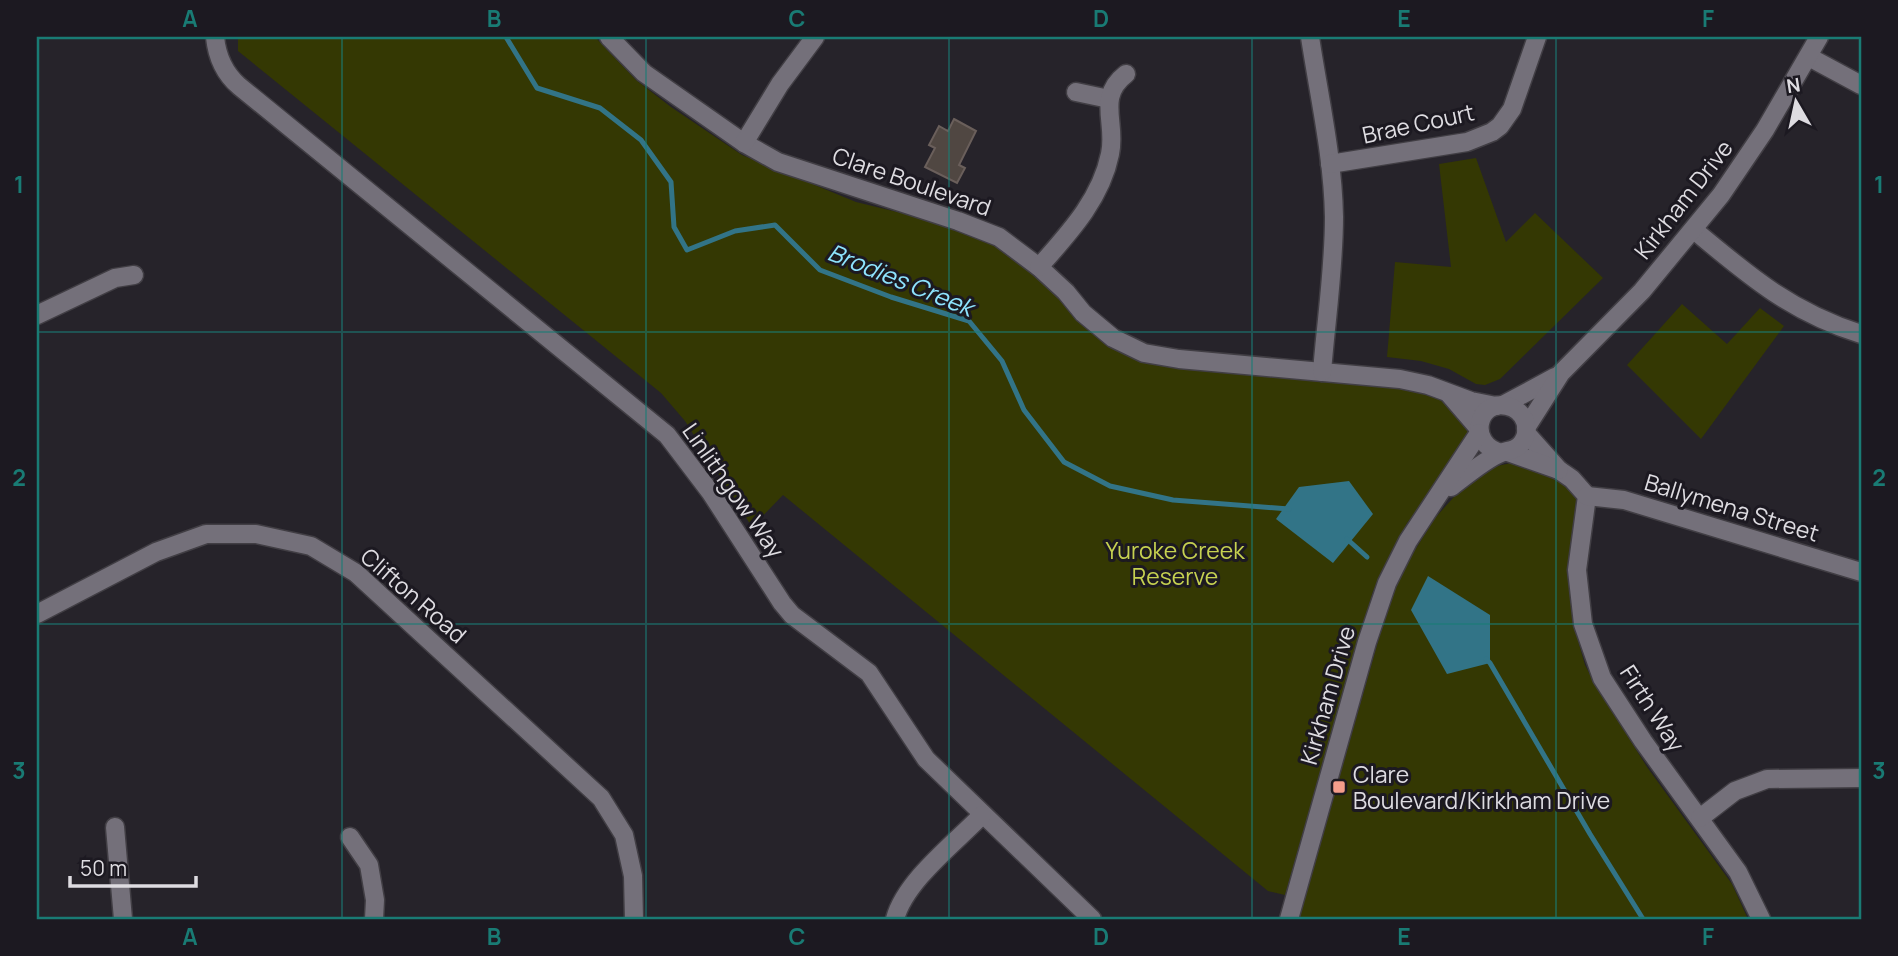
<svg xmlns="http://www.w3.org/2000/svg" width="1898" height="956" viewBox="0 0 1898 956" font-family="Manrope,sans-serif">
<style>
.green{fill:#343803}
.water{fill:#327487}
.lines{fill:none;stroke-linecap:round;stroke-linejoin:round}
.stream{stroke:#327487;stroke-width:5}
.building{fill:#504742;stroke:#6a5f5b;stroke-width:2}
.minor-casing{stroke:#413e44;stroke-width:21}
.tertiary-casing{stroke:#413e44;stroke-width:21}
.minor{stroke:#74707a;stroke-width:18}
.tertiary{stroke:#74707a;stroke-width:18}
.grid{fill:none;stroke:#197b74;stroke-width:2;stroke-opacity:0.55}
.poi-dot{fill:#f49d8b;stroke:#1c1921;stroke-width:2.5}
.labels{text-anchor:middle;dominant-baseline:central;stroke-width:6;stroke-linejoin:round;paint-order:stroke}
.street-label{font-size:23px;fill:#dedce1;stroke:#1c1921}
.park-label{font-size:23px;fill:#c6d150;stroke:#1c1921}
.poi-label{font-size:23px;fill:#dedce1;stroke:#1c1921;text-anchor:start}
.water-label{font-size:24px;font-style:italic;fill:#8ee4fe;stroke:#1c1921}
.neatline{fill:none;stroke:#197b74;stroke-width:2.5}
.grid-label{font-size:23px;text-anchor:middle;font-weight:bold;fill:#197b74}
</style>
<rect width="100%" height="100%" fill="#26232a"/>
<g class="green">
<path d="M 238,37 L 595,37 L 636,80 L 671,107 L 742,155 L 856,202 L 930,220 L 989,242 L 1028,267 L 1111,345 L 1396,386 L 1427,392 L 1450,403 L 1469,430 L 1469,437 L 1457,460 L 1407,523 L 1373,591 L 1285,895 L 1268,891 L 783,495 L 752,527 L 685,421 L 661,393 L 238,51 Z"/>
<path d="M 1476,158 L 1506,242 L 1535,213 L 1603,278 L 1500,379 L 1485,385 L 1476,384 L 1449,369 L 1421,361 L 1387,357 L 1395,262 L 1451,267 L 1439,164 Z"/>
<path d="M 1682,304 L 1727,344 L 1760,308 L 1784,326 L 1701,439 L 1627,365 Z"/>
<path d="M 1511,463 L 1527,463 L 1574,491 L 1579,502 L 1570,571 L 1571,595 L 1579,644 L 1585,665 L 1596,686 L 1647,767 L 1732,884 L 1748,919 L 1299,919 L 1395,582 L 1435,518 L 1470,479 L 1488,468 Z"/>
</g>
<g class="water">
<path d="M 1349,481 L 1373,514 L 1333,563 L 1276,519 L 1299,487 Z"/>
<path d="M 1428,576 L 1490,615 L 1490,663 L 1447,674 L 1411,610 Z"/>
</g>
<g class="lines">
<g class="stream">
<path d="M 506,37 L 537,88 L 600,108 L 641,140 L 671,182 L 674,227 L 687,250 L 735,231 L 775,225 L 820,270 L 891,297 L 969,321 L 1002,361 L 1024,410 L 1064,462 L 1110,486 L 1173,500 L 1289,509"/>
<path d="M 1347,539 L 1367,557"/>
<path d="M 1486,659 L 1490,663 L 1590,834 L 1643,919"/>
</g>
</g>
<path class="building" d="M 954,119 L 976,131 L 959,165 L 965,168 L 957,183 L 925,167 L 935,148 L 929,145 L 939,126 L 948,131 Z"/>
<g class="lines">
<defs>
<g id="minor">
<path d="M 215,37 C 217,57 224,73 239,86 L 667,435 L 711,493 L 782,603 L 792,615 L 869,673 L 926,759 L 1092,919"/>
<path d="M 609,37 L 644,73 L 744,143 L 778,162 L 958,221 L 999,237 L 1039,267 L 1066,292 L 1083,313 L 1113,338 L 1144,353 L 1179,359 L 1400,379 L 1428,385 L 1471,401 L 1496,406"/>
<path d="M 1310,37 C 1319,96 1333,157 1334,217 C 1334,269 1326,321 1322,372"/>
<path d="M 1809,57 L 1861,85"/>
<path d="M 1076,92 L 1109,99"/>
<path d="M 744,143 L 780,84 L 815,37"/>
<path d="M 1330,164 L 1467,142 L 1492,132 L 1500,126 L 1512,109 L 1537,37"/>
<path d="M 1694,230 C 1749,276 1791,312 1861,334"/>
<path d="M 1039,267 C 1069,233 1101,199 1110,154 C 1117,123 1096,97 1126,74"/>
<path d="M 37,315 L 115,278 L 134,275"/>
<path d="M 1449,394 L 1479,429"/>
<path d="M 1526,433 L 1559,470 L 1572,479 L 1587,496 L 1577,570 L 1583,624 L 1602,678 L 1643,741 L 1738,872 L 1761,919"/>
<path d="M 1508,452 L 1559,470"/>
<path d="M 1587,496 L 1624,500 L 1861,572"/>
<path d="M 37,614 L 156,552 L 206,534 L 256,534 L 311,546 L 356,573 L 601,798 L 624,835 L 633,876 L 634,919"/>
<path d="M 1700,818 L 1735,791 L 1767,779 L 1861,778"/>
<path d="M 115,827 L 123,919"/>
<path d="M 350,837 L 369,865 L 375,900 L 374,919"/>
<path d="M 895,919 C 905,881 955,843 982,815"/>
</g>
<g id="tertiary">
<path d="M 1503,405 L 1555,377"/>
<path d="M 1526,428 L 1561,373 L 1642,291 L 1721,195 L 1765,130 L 1819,37"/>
<path d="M 1451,487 C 1463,478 1487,458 1501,453 C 1508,450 1514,451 1520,445 C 1533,431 1525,410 1507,406 C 1477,399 1467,444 1501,453"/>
<path d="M 1289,919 L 1367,642 L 1387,583 L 1408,541 L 1479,433"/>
</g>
</defs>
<use href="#minor" class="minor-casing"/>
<use href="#tertiary" class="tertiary-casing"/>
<use href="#minor" class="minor"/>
<use href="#tertiary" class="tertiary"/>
</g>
<path class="grid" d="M 342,37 L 342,919M 646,37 L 646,919M 949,37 L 949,919M 1252,37 L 1252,919M 1556,37 L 1556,919M 37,332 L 1861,332M 37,624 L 1861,624"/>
<rect class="poi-dot" x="1332" y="780" width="14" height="14" rx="3.5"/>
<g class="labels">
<g class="street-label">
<text transform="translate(1418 123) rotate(-12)">Brae Court</text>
<text transform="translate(912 181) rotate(19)">Clare Boulevard</text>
<text transform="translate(1683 199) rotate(-52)">Kirkham Drive</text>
<text transform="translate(734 490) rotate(55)">Linlithgow Way</text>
<text transform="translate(1732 507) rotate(17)">Ballymena Street</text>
<text transform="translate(414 595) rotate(41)">Clifton Road</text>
<text transform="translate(1327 695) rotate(-74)">Kirkham Drive</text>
<text transform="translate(1653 708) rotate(57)">Firth Way</text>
</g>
<g class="park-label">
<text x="1175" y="550">Yuroke Creek<tspan x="1175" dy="26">Reserve</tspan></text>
</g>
<g class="poi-label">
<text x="1353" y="774">Clare<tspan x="1353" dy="26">Boulevard/Kirkham Drive</tspan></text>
</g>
<g class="water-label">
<text transform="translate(901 279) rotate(22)">Brodies Creek</text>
</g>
</g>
<rect width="1898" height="956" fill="none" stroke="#1c1921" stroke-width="77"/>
<g transform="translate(1796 102) rotate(351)" stroke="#1c1921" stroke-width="5" paint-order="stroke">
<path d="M0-5L12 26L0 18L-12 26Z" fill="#dedce1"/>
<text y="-10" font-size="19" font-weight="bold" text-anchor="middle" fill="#dedce1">N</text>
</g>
<path d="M70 876v10h126v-10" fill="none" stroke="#dedce1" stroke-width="3.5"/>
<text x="80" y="876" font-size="21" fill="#dedce1" stroke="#1c1921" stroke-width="5" paint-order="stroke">50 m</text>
<rect x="38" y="38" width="1822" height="880" class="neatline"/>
<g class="grid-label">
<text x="190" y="27">A</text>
<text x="494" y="27">B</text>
<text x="797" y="27">C</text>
<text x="1101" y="27">D</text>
<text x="1404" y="27">E</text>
<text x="1708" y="27">F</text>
<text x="19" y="193">1</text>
<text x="1879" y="193">1</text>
<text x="19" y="486">2</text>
<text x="1879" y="486">2</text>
<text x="19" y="779">3</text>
<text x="1879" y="779">3</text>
<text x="190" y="945">A</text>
<text x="494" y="945">B</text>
<text x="797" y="945">C</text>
<text x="1101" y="945">D</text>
<text x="1404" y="945">E</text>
<text x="1708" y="945">F</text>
</g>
</svg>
